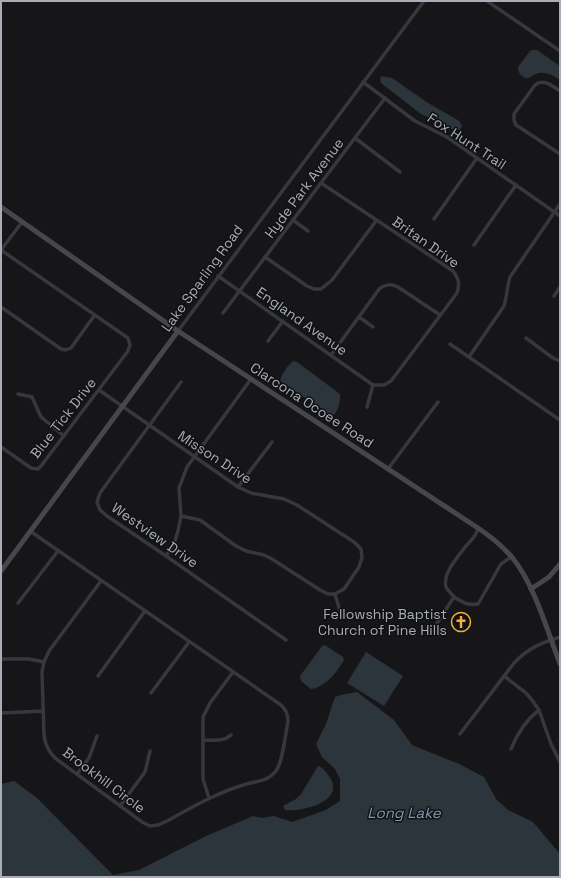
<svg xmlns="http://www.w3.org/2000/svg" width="561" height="878" viewBox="0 0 561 878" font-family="'Space Grotesk',sans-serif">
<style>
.water{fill:#2c353c}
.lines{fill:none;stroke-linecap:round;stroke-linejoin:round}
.street{stroke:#37383d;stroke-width:3.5}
.secondary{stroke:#45474d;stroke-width:5}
.labels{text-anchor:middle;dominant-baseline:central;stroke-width:3;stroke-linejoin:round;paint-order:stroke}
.street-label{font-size:14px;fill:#a8adb8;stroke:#111113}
.poi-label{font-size:14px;fill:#a8adb8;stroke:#111113;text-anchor:end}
.water-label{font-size:15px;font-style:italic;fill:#7f9bb3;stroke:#111113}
</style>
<rect width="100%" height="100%" fill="#161618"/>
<g class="water">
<path d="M 533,50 L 537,50 L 560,66 L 560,80 C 554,76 547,72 539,73 C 532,74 529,82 522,76 C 519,73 518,71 518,67 L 530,51 Z"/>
<path d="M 382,76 L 392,78 L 428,103 L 456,119 L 460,122 L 462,126 L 460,130 L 456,131 L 421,114 L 381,83 L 380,78 Z"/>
<path d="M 294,361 L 297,362 L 340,394 C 341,400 338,410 334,415 L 331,415 L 280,381 C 281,375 288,364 294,361 Z"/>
<path d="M 325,645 L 343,657 L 344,660 C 337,672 326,687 311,689 L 301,681 L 300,676 L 322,646 Z"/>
<path d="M 366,652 L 403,676 L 384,706 L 347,683 Z"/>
<path d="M 357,692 L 394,720 L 412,745 L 459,764 L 484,777 L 496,799 L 508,810 L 533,822 L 560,854 L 560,877 L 1,877 L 1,784 L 14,781 L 37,798 L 113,875 L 139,870 L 206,836 L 253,816 L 262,818 L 274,816 L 292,822 L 326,810 L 340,801 L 340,779 L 335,769 L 322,757 L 316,744 L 326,724 L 335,697 L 341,695 Z"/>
<path d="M 318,766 C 323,767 326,772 329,776 C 347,801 303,812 285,810 L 283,806 L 296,799 L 301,794 Z"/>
</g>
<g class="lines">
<g class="street">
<path d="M 487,1 L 560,51"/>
<path d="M 363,82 L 415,121 L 447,137 L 560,216"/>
<path d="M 560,91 C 552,86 544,78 535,85 L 514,114 L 514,120 L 516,125 L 560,154"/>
<path d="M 355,138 L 400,172"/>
<path d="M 434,219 L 477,158"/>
<path d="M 293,220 L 308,231"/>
<path d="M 474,245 L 516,185"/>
<path d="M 265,257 L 307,286 L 314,289 L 321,289 L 332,280 L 376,221"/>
<path d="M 218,276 L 373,385 L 384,385 L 391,381 L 457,293 C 460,284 459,279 453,271 L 321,183"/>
<path d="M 554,296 L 560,287"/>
<path d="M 1,307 L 61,349 L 66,350 L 71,348 L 94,316"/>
<path d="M 223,313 L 385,98"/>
<path d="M 359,317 L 373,327"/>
<path d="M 178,331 L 424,1"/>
<path d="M 526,338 L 553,358 L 560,361"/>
<path d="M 268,341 L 283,321"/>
<path d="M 450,344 L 560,420"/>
<path d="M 331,355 L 380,288 C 387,284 391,284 398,287 L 440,315"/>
<path d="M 469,357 L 504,306 C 507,296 507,287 510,277 L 560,204"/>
<path d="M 181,382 L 100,493 L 97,502 L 100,510 L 107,516 L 166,556 L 286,640"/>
<path d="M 99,390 L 238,487 L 251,493 L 284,499 L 297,505 L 354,542 L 361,549 L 362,558 L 359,567 L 344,589 L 335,594"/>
<path d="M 18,394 L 32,397 L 41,417 L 64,436"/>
<path d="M 367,407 L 373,385"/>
<path d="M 1,447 L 31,468 L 38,469 L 41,466 L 128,351 L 130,345 L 128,338 L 1,250 L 22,222"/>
<path d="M 388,469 L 438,402"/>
<path d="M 238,487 L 272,442"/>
<path d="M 181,516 L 200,520 L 236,546 L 246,551 L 264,555 L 272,559 L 320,590 L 328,594 L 335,594"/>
<path d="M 30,531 L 281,705 C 286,710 288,714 288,722 C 285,734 283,764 275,772 C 269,780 259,781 250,783 C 220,791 194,806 167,821 L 158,825 L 150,826 L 142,822 L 55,758 C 48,751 45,745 44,735 L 42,672 L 44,662 L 49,651 L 101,581"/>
<path d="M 166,556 L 174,544 L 178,531 L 181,516 L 179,488 L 187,467 L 251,379"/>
<path d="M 335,594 L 342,618"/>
<path d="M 454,597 C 462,602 468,606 478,604 L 501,564 L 511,557"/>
<path d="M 18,603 L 58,551"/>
<path d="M 439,635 L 437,623 L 454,597 C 452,594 447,590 446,587 C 442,574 459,555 466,546 C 471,540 477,536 478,528"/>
<path d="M 1,659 L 29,659 L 44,662"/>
<path d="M 98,676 L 145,611"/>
<path d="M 504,676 L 526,693 L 532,700 L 539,710 L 551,744 L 560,762"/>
<path d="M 151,693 L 189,642"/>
<path d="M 1,713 L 43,711"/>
<path d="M 460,734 L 514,663 C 528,648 541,643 560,637"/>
<path d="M 203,740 C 213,740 223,742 231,735"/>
<path d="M 511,749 C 517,734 526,720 539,710"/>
<path d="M 77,774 L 89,758 L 97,736"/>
<path d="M 209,798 L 203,779 L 203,717 L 210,703 L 233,672"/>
<path d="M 120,806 L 145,772 L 150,751"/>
</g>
<g class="secondary">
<path d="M 1,207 L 178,331 L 478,528 C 490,536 501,545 511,556 C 534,583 547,630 560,664"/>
<path d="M 1,571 L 178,331"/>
<path d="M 531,589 L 549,577 L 560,564"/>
</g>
</g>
<defs>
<symbol id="church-ring" viewBox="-11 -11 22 22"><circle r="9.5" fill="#111113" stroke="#f2b134" stroke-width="1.5"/><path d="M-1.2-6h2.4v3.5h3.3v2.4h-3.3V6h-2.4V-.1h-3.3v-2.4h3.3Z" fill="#f2b134"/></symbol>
</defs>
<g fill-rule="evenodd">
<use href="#church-ring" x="450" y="611" width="22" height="22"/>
</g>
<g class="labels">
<g class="street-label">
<text transform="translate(467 141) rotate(33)">Fox Hunt Trail</text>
<text transform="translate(304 188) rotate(-53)">Hyde Park Avenue</text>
<text transform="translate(426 242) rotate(35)">Britan Drive</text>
<text transform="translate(202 278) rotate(-54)">Lake Sparling Road</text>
<text transform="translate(302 321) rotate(35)">England Avenue</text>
<text transform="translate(312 405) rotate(33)">Clarcona Ocoee Road</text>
<text transform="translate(63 418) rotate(-52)">Blue Tick Drive</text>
<text transform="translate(215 457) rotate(33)">Misson Drive</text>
<text transform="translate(155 535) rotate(35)">Westview Drive</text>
<text transform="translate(104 780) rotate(37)">Brookhill Circle</text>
</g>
<g class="poi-label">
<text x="447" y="614">Fellowship Baptist<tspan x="447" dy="16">Church of Pine Hills</tspan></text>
</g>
<g class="water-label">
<text x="404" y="812">Long Lake</text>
</g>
</g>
<rect width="561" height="878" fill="none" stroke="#a8adb8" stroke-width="4"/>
</svg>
